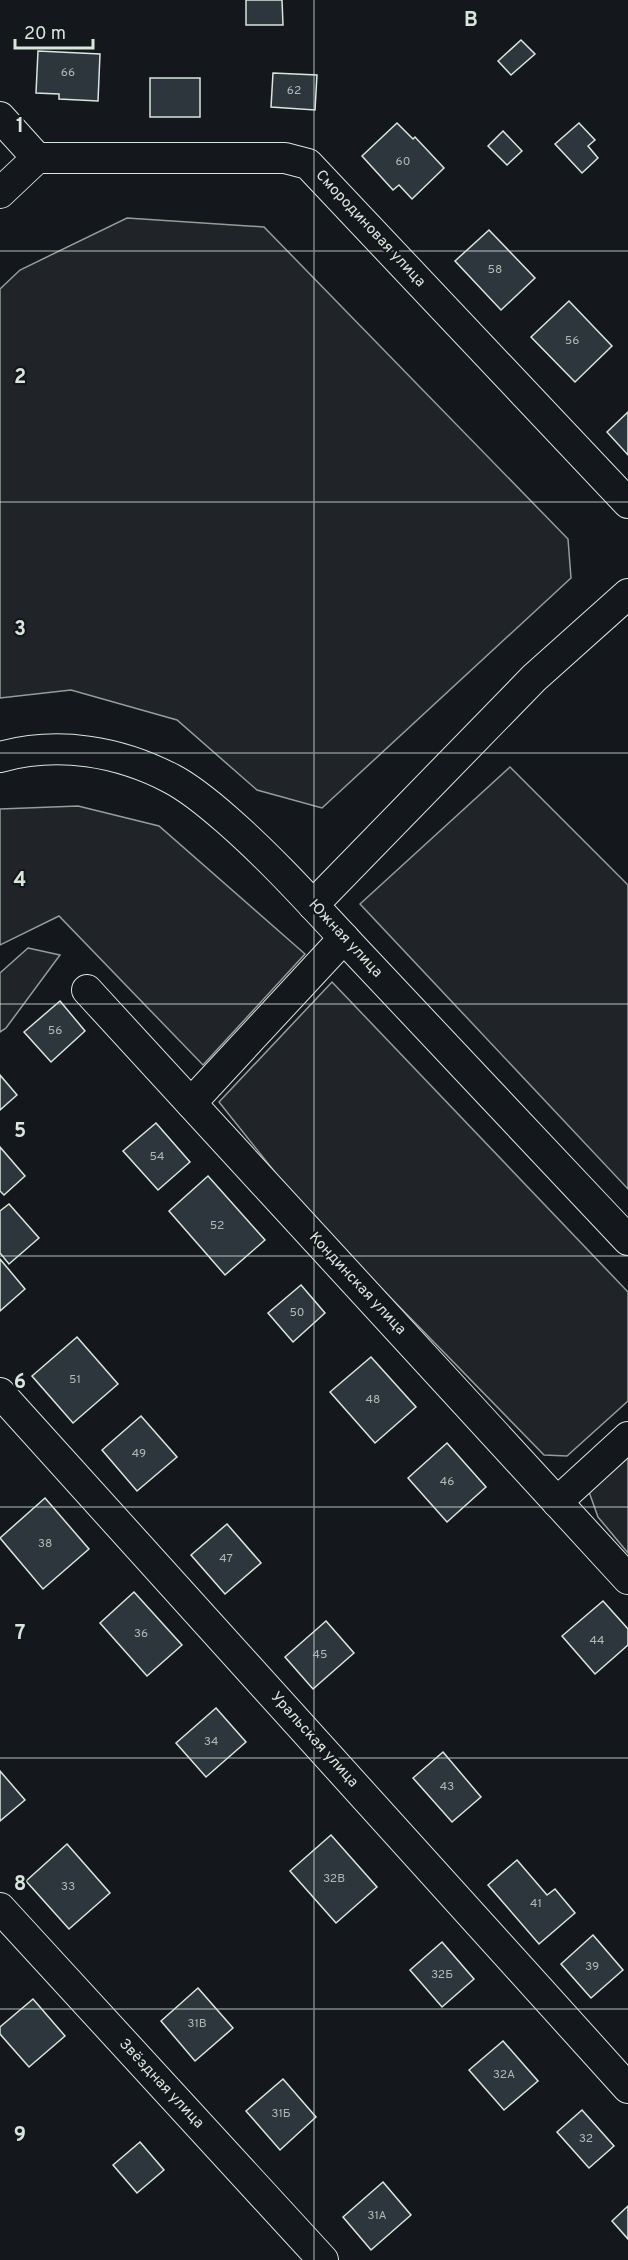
<svg xmlns="http://www.w3.org/2000/svg" width="628" height="2260" viewBox="0 0 628 2260" font-family="Overpass,sans-serif">
<style>
.green{fill:#202428;stroke:#939e99;stroke-width:1.5}
.building{fill:#2c363c;stroke:#d8e6dc;stroke-width:1.5}
.lines{fill:none;stroke-linecap:round;stroke-linejoin:round}
.minor-casing{stroke:#d8e6dc;stroke-width:32}
.minor{stroke:#14181c;stroke-width:30}
.grid{fill:none;stroke:#d8e6dc;stroke-width:1.5;stroke-opacity:0.55}
.labels{text-anchor:middle;dominant-baseline:central;stroke-width:4.5;stroke-linejoin:round;paint-order:stroke}
.number-label{font-size:12px;fill:#adbab4}
.street-label{font-size:15px;fill:#d8e6dc;stroke:#14181c}
.grid-label{font-size:20px;text-anchor:middle;font-weight:bold;fill:#d8e6dc;stroke:#14181c;stroke-width:4.5;stroke-linejoin:round;paint-order:stroke}
</style>
<rect width="100%" height="100%" fill="#14181c"/>
<g class="green">
<path d="M 127,218 L 264,227 L 568,539 L 571,578 L 322,808 L 257,790 L 177,720 L 71,690 L 0,698 L 0,289 L 20,270 Z"/>
<path d="M 510,767 L 628,885 L 628,1189 L 360,904 Z"/>
<path d="M 78,806 L 159,826 L 305,954 L 203,1065 L 59,916 L 0,945 L 0,809 Z"/>
<path d="M 28,948 L 60,955 L 6,1028 L 0,1032 L 0,973 Z"/>
<path d="M 332,982 L 628,1292 L 628,1401 L 567,1456 L 544,1455 L 306,1211 L 219,1102 Z"/>
<path d="M 628,1455 L 628,1553 L 598,1517 L 588,1489 Z"/>
</g>
<g class="building">
<path d="M 246,0 L 282,0 L 283,25 L 246,25 Z"/>
<path d="M 521,40 L 535,54 L 511,75 L 498,61 Z"/>
<path d="M 38,51 L 100,54 L 98,101 L 59,99 L 59,94 L 36,93 Z"/>
<path d="M 273,73 L 317,75 L 315,110 L 271,107 Z"/>
<rect x="150" y="78" width="50" height="39"/>
<path d="M 397,123 L 413,139 L 415,137 L 444,168 L 412,199 L 399,185 L 393,190 L 362,156 Z"/>
<path d="M 579,123 L 595,140 L 588,146 L 598,158 L 582,173 L 555,144 Z"/>
<path d="M 503,131 L 522,151 L 507,165 L 488,146 Z"/>
<path d="M 489,230 L 535,278 L 501,310 L 455,261 Z"/>
<path d="M 569,301 L 612,346 L 575,382 L 531,337 Z"/>
<path d="M 628,412 L 628,455 L 607,432 Z"/>
<path d="M 60,1001 L 85,1031 L 51,1062 L 24,1032 Z"/>
<path d="M 0,1075 L 17,1095 L 0,1110 Z"/>
<path d="M 156,1123 L 190,1162 L 158,1190 L 123,1151 Z"/>
<path d="M 0,1147 L 25,1176 L 4,1195 L 0,1191 Z"/>
<path d="M 208,1176 L 265,1240 L 225,1275 L 169,1211 Z"/>
<path d="M 9,1204 L 39,1238 L 9,1264 L 0,1253 L 0,1211 Z"/>
<path d="M 0,1259 L 25,1289 L 0,1311 Z"/>
<path d="M 301,1285 L 325,1313 L 293,1342 L 268,1313 Z"/>
<path d="M 77,1337 L 118,1384 L 73,1423 L 32,1376 Z"/>
<path d="M 371,1357 L 416,1407 L 375,1443 L 330,1392 Z"/>
<path d="M 141,1416 L 177,1457 L 137,1491 L 102,1450 Z"/>
<path d="M 447,1443 L 486,1487 L 447,1522 L 408,1478 Z"/>
<path d="M 45,1498 L 89,1549 L 43,1589 L 0,1538 Z"/>
<path d="M 227,1524 L 261,1563 L 225,1594 L 191,1555 Z"/>
<path d="M 134,1592 L 182,1645 L 147,1676 L 100,1623 Z"/>
<path d="M 603,1601 L 628,1629 L 628,1645 L 595,1674 L 562,1636 Z"/>
<path d="M 326,1621 L 354,1653 L 313,1689 L 285,1657 Z"/>
<path d="M 216,1708 L 246,1742 L 206,1777 L 176,1743 Z"/>
<path d="M 443,1752 L 481,1797 L 452,1822 L 413,1778 Z"/>
<path d="M 0,1771 L 25,1800 L 0,1821 Z"/>
<path d="M 331,1835 L 377,1887 L 336,1923 L 290,1871 Z"/>
<path d="M 67,1844 L 110,1893 L 69,1929 L 26,1881 Z"/>
<path d="M 517,1860 L 547,1895 L 555,1889 L 575,1913 L 539,1944 L 488,1885 Z"/>
<path d="M 593,1935 L 623,1970 L 591,1998 L 561,1964 Z"/>
<path d="M 442,1942 L 474,1979 L 442,2007 L 410,1970 Z"/>
<path d="M 198,1988 L 233,2028 L 195,2061 L 161,2021 Z"/>
<path d="M 33,1999 L 65,2036 L 29,2067 L 0,2034 L 0,2027 Z"/>
<path d="M 503,2041 L 538,2081 L 504,2110 L 469,2070 Z"/>
<path d="M 283,2079 L 316,2117 L 280,2150 L 246,2111 Z"/>
<path d="M 582,2110 L 614,2146 L 589,2168 L 557,2132 Z"/>
<path d="M 140,2142 L 164,2170 L 137,2193 L 113,2165 Z"/>
<path d="M 383,2182 L 411,2215 L 371,2250 L 343,2217 Z"/>
<path d="M 628,2206 L 628,2239 L 612,2221 Z"/>
</g>
<g class="lines">
<defs>
<g id="minor">
<path d="M 0,117 L 37,158"/>
<path d="M 0,193 L 37,158 L 285,158 L 308,164 L 628,503"/>
<path d="M 0,757 C 58,741 119,751 172,779 C 191,789 210,805 226,819 C 272,859 313,905 354,949 C 445,1046 537,1143 628,1240"/>
<path d="M 313,905 L 534,678 L 628,594"/>
<path d="M 87,990 L 628,1579"/>
<path d="M 191,1103 L 344,938"/>
<path d="M 0,1393 L 628,2088"/>
<path d="M 557,1502 L 628,1437"/>
<path d="M 0,1908 L 323,2260"/>
</g>
</defs>
<use href="#minor" class="minor-casing"/>
<use href="#minor" class="minor"/>
</g>
<path class="grid" d="M 314,0 L 314,2260M 0,251 L 628,251M 0,502 L 628,502M 0,753 L 628,753M 0,1004 L 628,1004M 0,1256 L 628,1256M 0,1507 L 628,1507M 0,1758 L 628,1758M 0,2009 L 628,2009"/>
<g class="labels">
<g class="number-label">
<text x="68" y="73">66</text>
<text x="294" y="91">62</text>
<text x="403" y="162">60</text>
<text x="495" y="270">58</text>
<text x="572" y="341">56</text>
<text x="55" y="1031">56</text>
<text x="157" y="1157">54</text>
<text x="217" y="1226">52</text>
<text x="297" y="1313">50</text>
<text x="75" y="1380">51</text>
<text x="373" y="1400">48</text>
<text x="139" y="1454">49</text>
<text x="447" y="1482">46</text>
<text x="45" y="1544">38</text>
<text x="226" y="1559">47</text>
<text x="141" y="1634">36</text>
<text x="597" y="1641">44</text>
<text x="320" y="1655">45</text>
<text x="211" y="1742">34</text>
<text x="447" y="1787">43</text>
<text x="334" y="1879">32В</text>
<text x="68" y="1887">33</text>
<text x="536" y="1904">41</text>
<text x="592" y="1967">39</text>
<text x="442" y="1975">32Б</text>
<text x="197" y="2024">31В</text>
<text x="504" y="2075">32А</text>
<text x="281" y="2114">31Б</text>
<text x="586" y="2139">32</text>
<text x="377" y="2216">31А</text>
</g>
<g class="street-label">
<text transform="translate(370 229) rotate(47)">Смородиновая улица</text>
<text transform="translate(345 939) rotate(47)">Южная улица</text>
<text transform="translate(357 1284) rotate(47)">Кондинская улица</text>
<text transform="translate(314 1740) rotate(48)">Уральская улица</text>
<text transform="translate(161 2084) rotate(47)">Звёздная улица</text>
</g>
</g>
<g class="grid-label">
<text x="471" y="26">B</text>
<text x="20" y="132">1</text>
<text x="20" y="383">2</text>
<text x="20" y="635">3</text>
<text x="20" y="886">4</text>
<text x="20" y="1137">5</text>
<text x="20" y="1388">6</text>
<text x="20" y="1639">7</text>
<text x="20" y="1890">8</text>
<text x="20" y="2141">9</text>
</g>
<path d="M15 39v9h78v-9" fill="none" stroke="#d8e6dc" stroke-width="3"/>
<text x="24" y="39" font-size="18" fill="#d8e6dc" stroke="#14181c" stroke-width="4.5" paint-order="stroke">20 m</text>
</svg>
